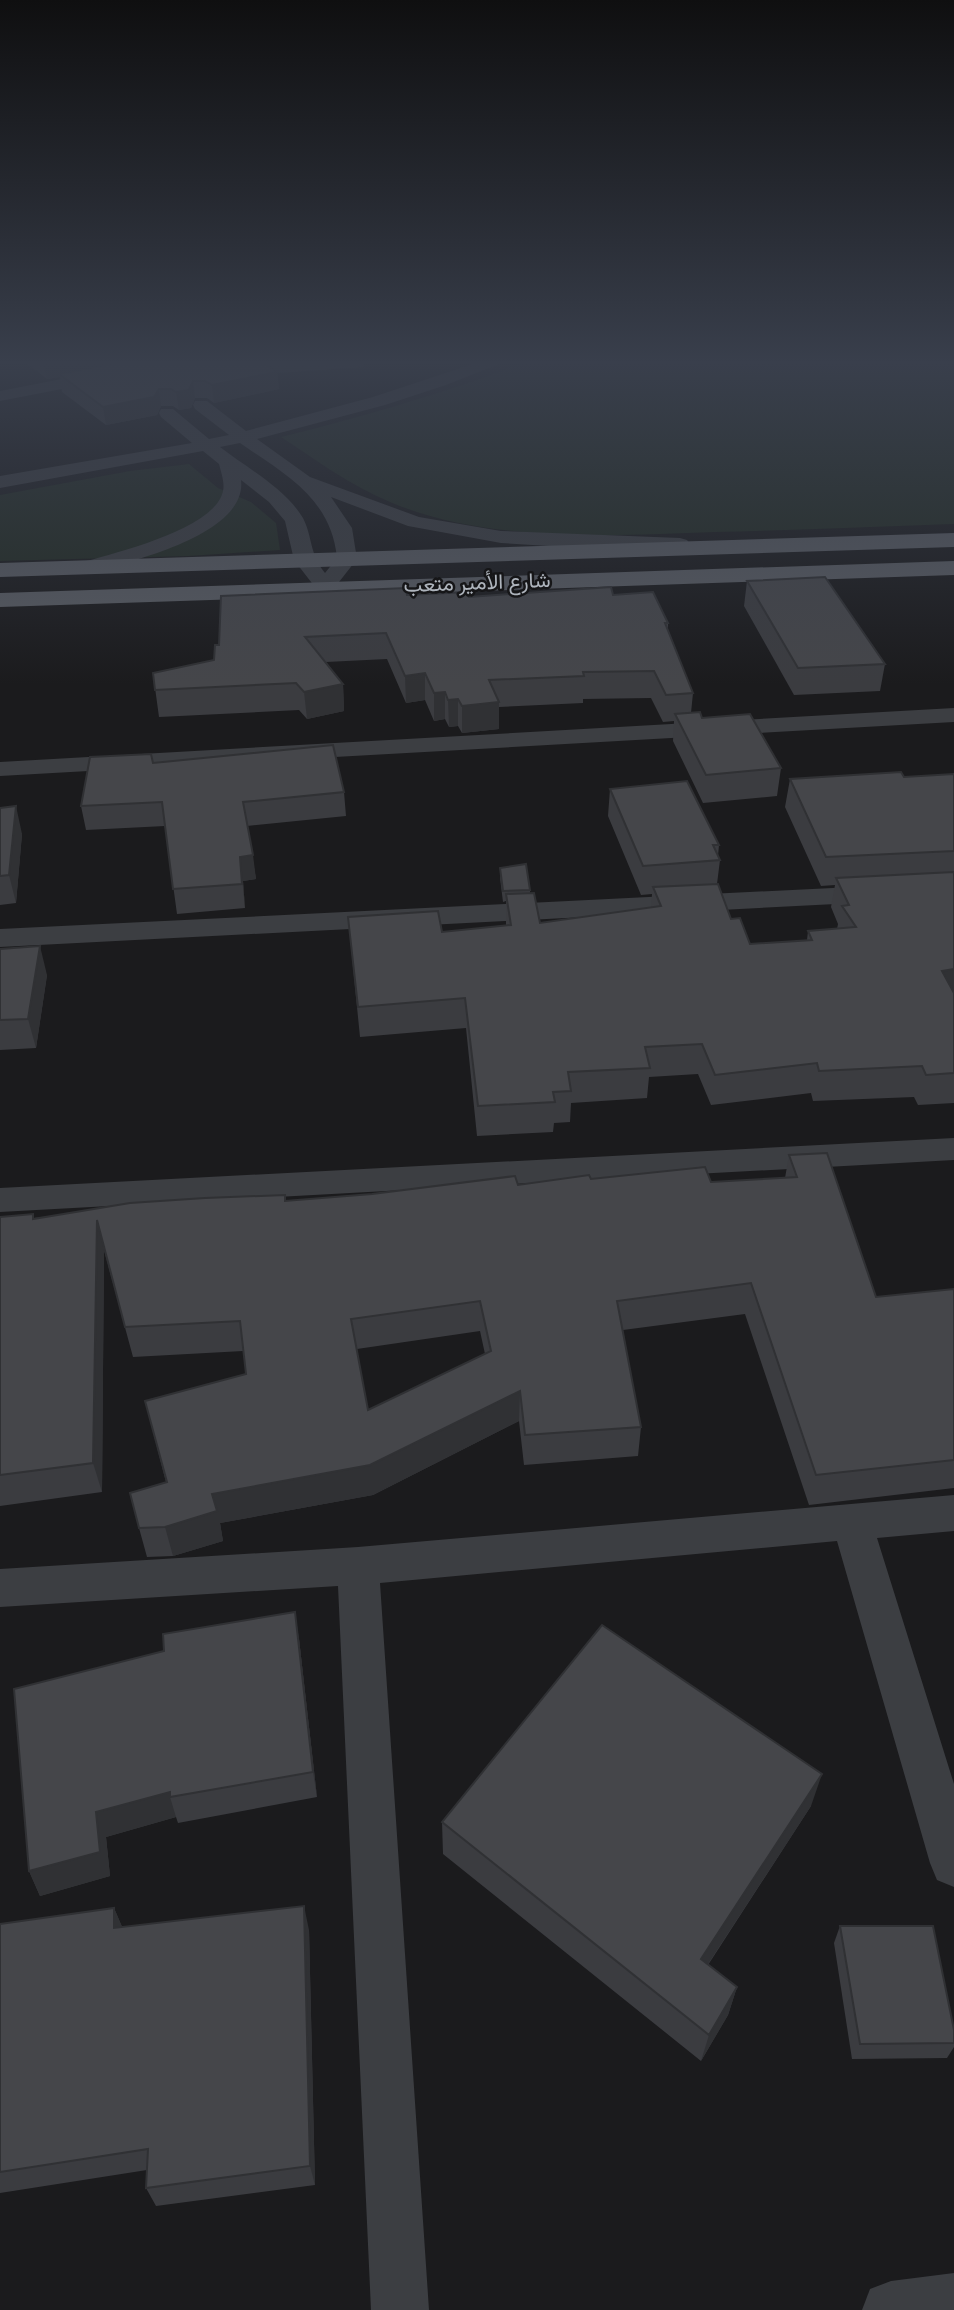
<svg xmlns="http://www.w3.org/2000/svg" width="954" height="2310" viewBox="0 0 954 2310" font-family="'Public Sans',Vazirmatn,sans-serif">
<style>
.green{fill:#222b23}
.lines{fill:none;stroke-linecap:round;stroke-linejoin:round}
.minor{fill:#3c3e42;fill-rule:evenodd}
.primary{fill:#585b61;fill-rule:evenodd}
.wall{fill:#3b3c40;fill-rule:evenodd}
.shaded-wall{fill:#303134}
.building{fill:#45464a;stroke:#303134;stroke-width:2;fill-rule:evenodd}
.labels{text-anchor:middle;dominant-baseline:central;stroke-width:5;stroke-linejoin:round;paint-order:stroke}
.far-street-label{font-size:21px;fill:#aeb4bc;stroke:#161618}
</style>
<rect width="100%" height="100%" fill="#1b1b1d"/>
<g class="green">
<path d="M 531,360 L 954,360 L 954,524 C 874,527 795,530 715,532 C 613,536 486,543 390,502 C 351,486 316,460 281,437 C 366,416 449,392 531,360 Z"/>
<path d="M 189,464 L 218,488 L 251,502 L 276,523 L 280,550 L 189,556 L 0,561 L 0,495 L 130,471 Z"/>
</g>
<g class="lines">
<g class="minor">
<path d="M 159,360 L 194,360 L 186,365 L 0,401 L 0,391 Z"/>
<path d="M 485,360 L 509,360 L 446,385 L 385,405 L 257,439 L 310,477 L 419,517 L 501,531 L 680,538 L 687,540 L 690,544 L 687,548 L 581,548 L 501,543 L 408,526 L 331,497 L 352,528 L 357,559 L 332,591 L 318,591 L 294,560 L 285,521 L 269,502 L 241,480 C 248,535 127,563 87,573 L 80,571 L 77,567 L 80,563 C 113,553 215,530 223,491 C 225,483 221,472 219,464 L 203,451 L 0,488 L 0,476 L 192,443 L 161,417 L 159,413 L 161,409 L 173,409 L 209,439 L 229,435 L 195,409 L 193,405 L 195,401 L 207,401 L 246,431 L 373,397 ZM 240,443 C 286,475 331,498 337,558 L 325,573 C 309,553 313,538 303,518 C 285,488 247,468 220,447 Z"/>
<path d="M 954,708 L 954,722 L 0,776 L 0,762 Z"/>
<path d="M 954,882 L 954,898 L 0,947 L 0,929 Z"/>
<path d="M 954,1138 L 954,1160 L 0,1212 L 0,1188 Z"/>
<path d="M 954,1495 L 954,1531 L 877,1538 L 954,1784 L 954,1887 L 937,1880 L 930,1863 L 837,1541 L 380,1583 L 429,2310 L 371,2310 L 338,1586 L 0,1607 L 0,1569 L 358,1547 Z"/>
<path d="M 954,2273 L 954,2310 L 862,2310 L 870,2289 L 891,2281 Z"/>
</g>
<g class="primary">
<path d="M 954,533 L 954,547 L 0,577 L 0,563 Z"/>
<path d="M 954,561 L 954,575 L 0,607 L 0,593 Z"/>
</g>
</g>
<g class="wall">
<path d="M 24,360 L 364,360 L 364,367 L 277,373 L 279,389 L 214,403 L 207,398 L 195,398 L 191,408 L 179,410 L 173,406 L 161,406 L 157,415 L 106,425 L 62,392 L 60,377 L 47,379 L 25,362 Z"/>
<path d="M 747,581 L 885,664 L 880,691 L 794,695 L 744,606 Z"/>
<path d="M 407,595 L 469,597 L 613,595 L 668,623 L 668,630 L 693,693 L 691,713 L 702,718 L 781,768 L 777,796 L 703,803 L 673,741 L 674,721 L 663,722 L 651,698 L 583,699 L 583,703 L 499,707 L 499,729 L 462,733 L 458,726 L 449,727 L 445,719 L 434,721 L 425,700 L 406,703 L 387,659 L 326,662 L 343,684 L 344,711 L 307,719 L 299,710 L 159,717 L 153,673 L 214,660 L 219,645 Z"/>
<path d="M 153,763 L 344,792 L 346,816 L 247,826 L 256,879 L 243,881 L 245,908 L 177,914 L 165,826 L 86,830 L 81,806 Z"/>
<path d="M 954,774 L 954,1103 L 918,1105 L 914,1097 L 813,1101 L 811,1093 L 711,1105 L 698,1074 L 649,1077 L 647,1098 L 571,1103 L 570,1122 L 554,1123 L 553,1132 L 477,1136 L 466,1028 L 360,1037 L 348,917 L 442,932 L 506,925 L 506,901 L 503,902 L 500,878 L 500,868 L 530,890 L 530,893 L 540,923 L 651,908 L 652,894 L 641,895 L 608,816 L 610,789 L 719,845 L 718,856 L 720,860 L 717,884 L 731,919 L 750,944 L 807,940 L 808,931 L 837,929 L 838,924 L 831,907 L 835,885 L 821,886 L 785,807 L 790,779 L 904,777 Z"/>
<path d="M 0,808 L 22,834 L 16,903 L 0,905 Z"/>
<path d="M 0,949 L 47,975 L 36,1048 L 0,1050 Z"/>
<path d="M 789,1155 L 876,1297 L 954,1289 L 954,1488 L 809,1505 L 745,1314 L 623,1330 L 641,1427 L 638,1456 L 524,1465 L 519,1421 L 373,1495 L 220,1523 L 223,1541 L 173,1556 L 147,1557 L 139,1528 L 166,1482 L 145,1401 L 246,1374 L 243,1351 L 133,1357 L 104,1250 L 102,1492 L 0,1506 L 0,1217 L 33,1214 L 34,1218 L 285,1195 L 286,1201 L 591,1179 L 711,1182 L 785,1178 ZM 480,1331 L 485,1354 L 368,1410 L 357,1349 Z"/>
<path d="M 299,1639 L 317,1797 L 178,1823 L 176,1817 L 106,1837 L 110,1876 L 40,1896 L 29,1871 Z"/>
<path d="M 811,1806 L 708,1965 L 737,1987 L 728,2015 L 701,2061 L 443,1854 L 442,1822 Z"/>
<path d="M 114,1908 L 122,1927 L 309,1930 L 315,2185 L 156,2206 L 146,2188 L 147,2170 L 0,2193 L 0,1924 Z"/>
<path d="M 840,1926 L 954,2030 L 954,2047 L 947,2058 L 852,2059 L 834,1943 Z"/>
</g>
<g class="shaded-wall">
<path d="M 51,360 L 143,360 L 59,374 L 60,377 L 47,379 L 43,362 Z"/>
<path d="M 277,372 L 279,389 L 214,403 L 212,385 Z"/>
<path d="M 193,381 L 195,398 L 191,408 L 179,410 L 176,392 Z"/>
<path d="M 159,389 L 161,406 L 157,415 L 106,425 L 103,407 Z"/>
<path d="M 425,673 L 425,700 L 406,703 L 405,676 Z"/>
<path d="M 343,684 L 344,711 L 307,719 L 304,692 Z"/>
<path d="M 445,692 L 445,719 L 434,721 L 434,693 Z"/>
<path d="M 458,699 L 458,726 L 449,727 L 448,700 Z"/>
<path d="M 499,702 L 499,729 L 462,733 L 462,706 Z"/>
<path d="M 16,806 L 22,834 L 16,903 L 9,875 Z"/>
<path d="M 253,855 L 256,879 L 243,881 L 245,908 L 240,857 Z"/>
<path d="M 40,946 L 47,975 L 36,1048 L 28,1019 Z"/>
<path d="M 954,969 L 954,998 L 942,971 Z"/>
<path d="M 97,1220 L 104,1250 L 102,1492 L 93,1463 Z"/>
<path d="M 520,1391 L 519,1421 L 373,1495 L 220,1523 L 223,1541 L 173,1556 L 165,1527 L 212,1494 Z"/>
<path d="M 295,1612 L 299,1639 L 317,1797 L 313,1772 Z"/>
<path d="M 822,1774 L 811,1806 L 693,1987 L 701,1959 Z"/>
<path d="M 170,1792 L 170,1797 L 176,1817 L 106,1837 L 110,1876 L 40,1896 L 29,1871 L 96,1812 Z"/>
<path d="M 304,1906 L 309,1930 L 315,2185 L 310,2166 Z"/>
<path d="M 114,1908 L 124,1931 L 114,1928 Z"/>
<path d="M 737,1987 L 728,2015 L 701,2061 L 709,2035 Z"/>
</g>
<g class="building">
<path d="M 131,360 L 259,360 L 277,372 L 212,385 L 205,381 L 193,381 L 189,390 L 176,392 L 171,389 L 159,389 L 154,397 L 103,407 L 59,374 Z"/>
<path d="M 825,577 L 885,664 L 798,668 L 747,581 Z"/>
<path d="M 611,587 L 613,595 L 653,592 L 668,623 L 665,623 L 693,693 L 666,695 L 654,671 L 583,672 L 584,676 L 489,680 L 499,702 L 462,706 L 458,699 L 448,700 L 445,692 L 434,693 L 425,673 L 405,676 L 386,633 L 305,637 L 343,684 L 304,692 L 296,683 L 155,690 L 153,673 L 214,660 L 215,645 L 219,645 L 221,596 L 406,588 L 407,595 L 468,592 L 469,597 Z"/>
<path d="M 700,712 L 702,718 L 750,714 L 781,768 L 706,775 L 675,714 Z"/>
<path d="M 333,745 L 344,792 L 243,802 L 253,855 L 240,857 L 242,884 L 173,889 L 162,802 L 81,806 L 90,757 L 151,754 L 153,763 Z"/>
<path d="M 901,772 L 904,777 L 954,774 L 954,851 L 826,857 L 790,779 Z"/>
<path d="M 687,781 L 719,845 L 713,845 L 720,860 L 643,866 L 610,789 Z"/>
<path d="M 16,806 L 9,875 L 0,876 L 0,808 Z"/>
<path d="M 526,864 L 530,890 L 503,891 L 500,868 Z"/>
<path d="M 954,872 L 954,969 L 942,971 L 954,993 L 954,1073 L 926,1075 L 922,1066 L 819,1071 L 817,1063 L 715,1075 L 702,1044 L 645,1047 L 650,1068 L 568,1072 L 571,1091 L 553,1092 L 555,1102 L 478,1106 L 465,998 L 358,1007 L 348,917 L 438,911 L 442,932 L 511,925 L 506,894 L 534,893 L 540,923 L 661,906 L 653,887 L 718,884 L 731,919 L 740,918 L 750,944 L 812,940 L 808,931 L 856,927 L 842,906 L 849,905 L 836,878 Z"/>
<path d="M 40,946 L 28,1019 L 0,1020 L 0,949 Z"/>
<path d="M 827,1153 L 876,1297 L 954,1289 L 954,1460 L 816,1475 L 751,1283 L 617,1301 L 641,1427 L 525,1435 L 520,1391 L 370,1465 L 212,1494 L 217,1511 L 165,1527 L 139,1528 L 130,1493 L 167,1482 L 145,1401 L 246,1374 L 240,1321 L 125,1327 L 97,1220 L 93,1463 L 0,1475 L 0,1217 L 33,1214 L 33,1219 L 130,1203 L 205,1198 L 285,1195 L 285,1201 L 372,1194 L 515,1176 L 518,1185 L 589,1175 L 591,1179 L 705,1167 L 711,1182 L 797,1177 L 789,1155 ZM 480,1301 L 491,1351 L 368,1410 L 351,1319 Z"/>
<path d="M 295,1612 L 313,1772 L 170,1797 L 170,1792 L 96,1812 L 100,1852 L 29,1871 L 14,1689 L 164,1651 L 163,1634 Z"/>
<path d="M 602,1625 L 822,1774 L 701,1959 L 737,1987 L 709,2035 L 442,1822 Z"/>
<path d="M 304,1906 L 310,2166 L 146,2188 L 148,2149 L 0,2172 L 0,1924 L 114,1908 L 114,1928 Z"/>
<path d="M 840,1926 L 933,1926 L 954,2030 L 954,2043 L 860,2044 Z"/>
</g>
<linearGradient id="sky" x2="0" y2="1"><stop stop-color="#0f0f10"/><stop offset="0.53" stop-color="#393f4c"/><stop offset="1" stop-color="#393f4c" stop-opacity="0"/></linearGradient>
<rect width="954" height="684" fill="url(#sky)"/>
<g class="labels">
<g class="far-street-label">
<text transform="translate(477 582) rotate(-2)">شارع الأمير متعب</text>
</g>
</g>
</svg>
